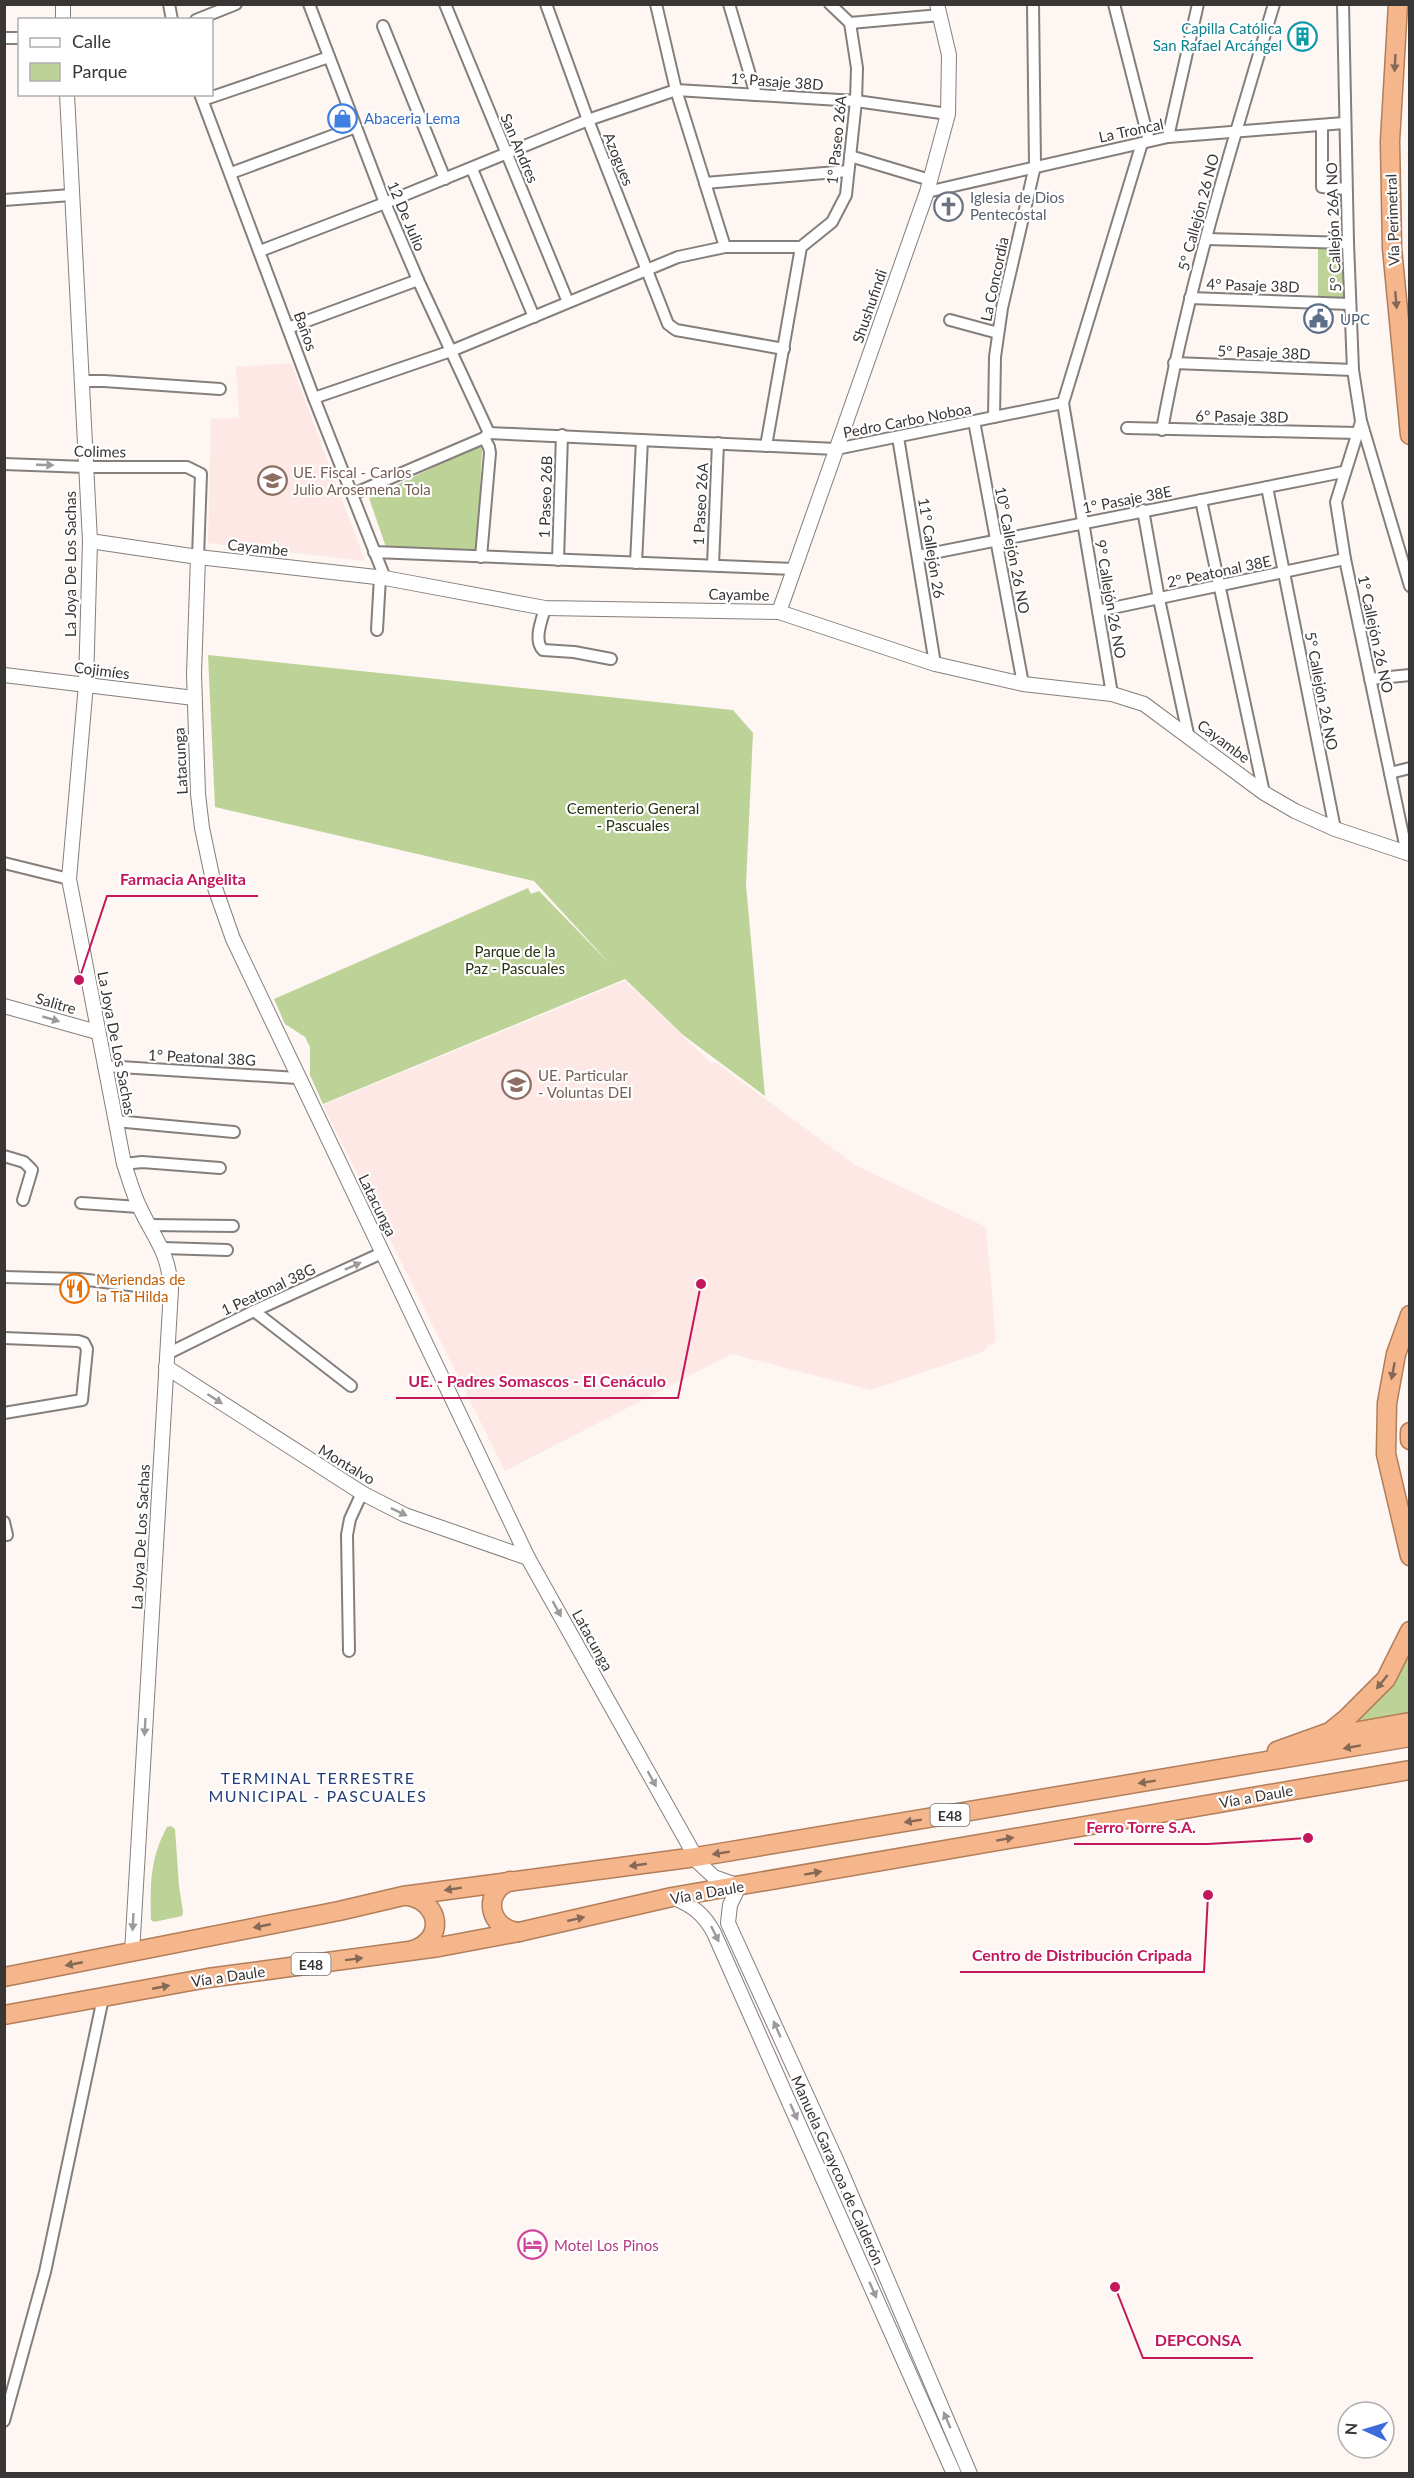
<svg xmlns="http://www.w3.org/2000/svg" width="1414" height="2478" viewBox="0 0 1414 2478" font-family="Lato,sans-serif">
<style>
.education{fill:#fde8e6}
.green{fill:#bdd297}
.lines{fill:none;stroke-linecap:round;stroke-linejoin:round}
.minor-casing{stroke:#857f7b;stroke-width:14}
.tertiary-casing{stroke:#857f7b;stroke-width:16}
.trunk-casing{stroke:#b27e5a;stroke-width:21}
.minor{stroke:#fff;stroke-width:10}
.tertiary{stroke:#fff;stroke-width:14}
.trunk{stroke:#f6b68b;stroke-width:18}
.oneway{fill:#856957}
.oneway2{fill:#9c9a9a}
.labels{text-anchor:middle;dominant-baseline:central;stroke-width:4.5;stroke-linejoin:round;paint-order:stroke}
.shield{fill:#fff;stroke:#747272;stroke-width:1.5}
.shield-label{font-size:14px;font-weight:bold;fill:#393635}
.culture-label{font-size:15px;fill:#0d838f;stroke:#fff;text-anchor:end}
.street-label{font-size:15px;fill:#393635;stroke:#fff}
.shop-label{font-size:15px;fill:#366cbe;stroke:#fff;text-anchor:start}
.worship-label{font-size:15px;fill:#5b616d;stroke:#fff;text-anchor:start}
.service-label{font-size:15px;fill:#4e5e75;stroke:#fff;text-anchor:start}
.education-label{font-size:15px;fill:#785e54;stroke:#fff;text-anchor:start}
.park-label{font-size:15px;fill:#28330f;stroke:#fff}
.food-label{font-size:15px;fill:#c56008;stroke:#fff;text-anchor:start}
.hotel-label{font-size:15px;fill:#b23c85;stroke:#fff;text-anchor:start}
.neighbourhood-label{font-size:16px;letter-spacing:1.5px;fill:#273f77;stroke:#fff}
.leader{fill:none;stroke:#c2185b;stroke-width:2}
.callout-dot{fill:#c2185b;stroke:#fff;stroke-width:2}
.callout-label{font-size:16px;text-anchor:middle;font-weight:bold;fill:#c2185b;stroke:#fff;stroke-width:4.5;stroke-linejoin:round;paint-order:stroke}
</style>
<rect width="100%" height="100%" fill="#fdf6f2"/>
<g class="education">
<path d="M 291,363 L 365,561 L 208,543 L 211,419 L 239,418 L 236,367 Z"/>
<path d="M 625,981 L 711,1063 L 715,1062 L 855,1165 L 986,1227 L 996,1341 L 991,1345 L 989,1344 L 985,1351 L 871,1390 L 732,1354 L 505,1471 L 323,1105 Z"/>
</g>
<g class="green">
<path d="M 1318,248 L 1343,249 L 1344,301 L 1318,299 Z"/>
<path d="M 480,445 L 482,450 L 477,553 L 386,547 L 369,498 Z"/>
<path d="M 208,655 L 733,710 L 753,733 L 746,885 L 765,1096 L 683,1035 L 625,979 L 323,1104 L 310,1075 L 310,1047 L 305,1037 L 285,1024 L 274,999 L 528,888 L 531,894 L 539,891 L 612,966 L 534,881 L 215,807 Z"/>
<path d="M 1409,1635 L 1409,1717 L 1338,1731 Z"/>
<path d="M 171,1826 L 175,1829 L 179,1886 L 183,1912 L 182,1916 L 154,1922 L 151,1920 C 150,1885 150,1858 167,1827 Z"/>
</g>
<g class="lines">
<defs>
<g id="minor">
<path d="M 169,4 L 172,20"/>
<path d="M 309,4 L 385,203 L 418,280 L 489,433"/>
<path d="M 445,4 L 568,302"/>
<path d="M 546,4 L 588,120 L 668,324 L 676,330 L 784,349"/>
<path d="M 656,4 L 676,90 L 725,247"/>
<path d="M 729,4 L 756,95"/>
<path d="M 1114,4 L 1149,141"/>
<path d="M 1343,4 L 1348,243 L 1353,370 L 1361,421 L 1410,586"/>
<path d="M 196,20 L 236,4"/>
<path d="M 850,23 L 940,15"/>
<path d="M 383,26 L 445,179"/>
<path d="M 4,38 L 20,38"/>
<path d="M 200,94 L 314,398 L 385,578"/>
<path d="M 203,100 L 329,57"/>
<path d="M 1322,125 L 1322,187 L 1346,189"/>
<path d="M 1168,137 L 1198,4"/>
<path d="M 850,156 L 930,180"/>
<path d="M 472,169 L 534,317"/>
<path d="M 231,173 L 356,127"/>
<path d="M 705,183 L 848,171"/>
<path d="M 927,192 L 1168,137 L 1344,123"/>
<path d="M 4,200 L 71,195"/>
<path d="M 1206,239 L 1348,243"/>
<path d="M 260,251 L 385,203 L 588,120 L 676,90 L 856,101 L 948,114"/>
<path d="M 1190,298 L 1350,304"/>
<path d="M 950,320 L 998,333"/>
<path d="M 288,328 L 418,280"/>
<path d="M 1174,363 L 1353,370"/>
<path d="M 81,381 L 104,381 L 220,389"/>
<path d="M 314,398 L 451,351 L 678,257 L 725,247 L 801,247"/>
<path d="M 994,417 L 995,357 L 1002,308 L 1035,166 L 1033,4"/>
<path d="M 974,421 L 1023,684"/>
<path d="M 1361,422 L 1336,502 L 1345,559 L 1407,854"/>
<path d="M 1127,428 L 1357,433"/>
<path d="M 1162,430 C 1188,286 1232,145 1274,4"/>
<path d="M 898,437 L 935,664"/>
<path d="M 766,446 L 801,247 L 832,222 L 846,195 L 856,101 L 857,68 L 850,23 L 830,4"/>
<path d="M 4,464 L 86,467 L 187,467 L 201,474 L 198,557"/>
<path d="M 1267,487 L 1335,829"/>
<path d="M 353,494 L 484,438 L 489,433 L 836,449 L 1063,403"/>
<path d="M 1201,500 L 1264,793"/>
<path d="M 1143,510 L 1159,599 L 1188,734"/>
<path d="M 374,552 L 794,569"/>
<path d="M 918,556 L 1343,472"/>
<path d="M 481,557 L 490,453 L 489,447 L 484,438"/>
<path d="M 558,560 L 562,435"/>
<path d="M 636,563 L 642,440"/>
<path d="M 713,565 L 718,443"/>
<path d="M 545,608 C 542,620 533,640 543,650 L 574,652 L 611,659"/>
<path d="M 1098,611 L 1345,559"/>
<path d="M 377,630 L 380,577"/>
<path d="M 1370,679 L 1410,675"/>
<path d="M 1112,694 L 1063,403 L 1142,143"/>
<path d="M 1390,773 L 1410,768"/>
<path d="M 4,863 L 69,879"/>
<path d="M 104,1066 L 298,1078"/>
<path d="M 115,1121 L 234,1132"/>
<path d="M 4,1156 L 24,1162 L 32,1170 L 23,1200"/>
<path d="M 124,1164 L 142,1162 L 220,1168"/>
<path d="M 81,1203 L 139,1207"/>
<path d="M 149,1225 L 233,1226"/>
<path d="M 163,1248 L 227,1250"/>
<path d="M 4,1277 L 79,1279 L 171,1290"/>
<path d="M 254,1311 L 351,1386"/>
<path d="M 4,1338 L 78,1341 L 84,1343 L 87,1349 L 82,1400 L 4,1413"/>
<path d="M 167,1354 L 254,1311 L 382,1253"/>
<path d="M 4,1522 L 7,1535"/>
<path d="M 349,1651 L 347,1535 L 350,1519 L 362,1493"/>
<path d="M 4,2421 L 45,2272 L 103,1998"/>
</g>
<g id="tertiary">
<path d="M 63,4 L 63,20"/>
<path d="M 67,94 L 90,541 L 86,684 L 69,879 L 124,1164 C 129,1178 133,1194 140,1208 C 155,1240 169,1252 171,1290 L 132,1953"/>
<path d="M 90,541 L 198,557 L 385,578 L 545,608 L 779,612 L 935,664 L 1023,684 L 1112,694 L 1144,704 L 1264,793 L 1295,811 L 1335,829 L 1410,854"/>
<path d="M 198,557 L 194,674 L 198,794 L 202,828 L 214,885 L 233,939 L 528,1558 L 699,1863 L 714,1877 L 739,1886 L 730,1905 L 728,1923 L 838,2164 L 970,2474"/>
<path d="M 779,612 L 927,192 L 948,114 L 949,55 L 937,4"/>
<path d="M 4,675 L 194,698"/>
<path d="M 4,1006 L 97,1032"/>
<path d="M 166,1367 L 362,1493 L 405,1515 L 528,1558"/>
<path d="M 672,1897 C 692,1905 704,1914 714,1933 L 954,2474"/>
</g>
<g id="trunk">
<path d="M 1398,4 L 1390,141 L 1392,248 L 1410,435"/>
<path d="M 1410,1315 L 1396,1354 L 1387,1403 L 1386,1454 L 1410,1556"/>
<path d="M 1410,1432 L 1410,1440"/>
<path d="M 1325,1737 L 1410,1722"/>
<path d="M 1277,1751 L 1330,1732 L 1346,1719 L 1386,1679 L 1410,1631"/>
<path d="M 510,1881 C 481,1892 489,1930 519,1932"/>
<path d="M 408,1896 C 441,1902 445,1940 413,1950"/>
<path d="M 4,1977 L 339,1911 L 403,1896 L 696,1857 L 1410,1737"/>
<path d="M 4,2015 L 208,1978 L 439,1947 L 519,1932 L 672,1897 L 1410,1770"/>
</g>
</defs>
<use href="#minor" class="minor-casing"/>
<use href="#tertiary" class="tertiary-casing"/>
<use href="#trunk" class="trunk-casing"/>
<use href="#minor" class="minor"/>
<use href="#tertiary" class="tertiary"/>
<use href="#trunk" class="trunk"/>
</g>
<defs><path id="oneway-solid" d="M-6-.8H1V-3.2L6.5 0L1 3.2V.8H-6Z" transform="scale(1.5)"/></defs>
<g class="oneway">
<use href="#oneway-solid" transform="translate(1395 63) rotate(93)"/>
<use href="#oneway-solid" transform="translate(1396 300) rotate(85)"/>
<use href="#oneway-solid" transform="translate(1393 1371) rotate(101)"/>
<use href="#oneway-solid" transform="translate(1382 1682) rotate(129)"/>
<use href="#oneway-solid" transform="translate(1352 1747) rotate(170)"/>
<use href="#oneway-solid" transform="translate(1147 1782) rotate(171)"/>
<use href="#oneway-solid" transform="translate(913 1821) rotate(171)"/>
<use href="#oneway-solid" transform="translate(1005 1839) rotate(-10)"/>
<use href="#oneway-solid" transform="translate(721 1853) rotate(171)"/>
<use href="#oneway-solid" transform="translate(638 1865) rotate(172)"/>
<use href="#oneway-solid" transform="translate(813 1873) rotate(-10)"/>
<use href="#oneway-solid" transform="translate(453 1889) rotate(171)"/>
<use href="#oneway-solid" transform="translate(576 1919) rotate(-13)"/>
<use href="#oneway-solid" transform="translate(262 1926) rotate(169)"/>
<use href="#oneway-solid" transform="translate(354 1959) rotate(-7)"/>
<use href="#oneway-solid" transform="translate(74 1964) rotate(169)"/>
<use href="#oneway-solid" transform="translate(161 1987) rotate(-11)"/>
</g>
<g class="oneway2">
<use href="#oneway-solid" transform="translate(45 465) rotate(2)"/>
<use href="#oneway-solid" transform="translate(51 1019) rotate(16)"/>
<use href="#oneway-solid" transform="translate(353 1266) rotate(-24)"/>
<use href="#oneway-solid" transform="translate(215 1399) rotate(33)"/>
<use href="#oneway-solid" transform="translate(399 1512) rotate(25)"/>
<use href="#oneway-solid" transform="translate(557 1609) rotate(61)"/>
<use href="#oneway-solid" transform="translate(145 1727) rotate(93)"/>
<use href="#oneway-solid" transform="translate(652 1779) rotate(61)"/>
<use href="#oneway-solid" transform="translate(133 1922) rotate(93)"/>
<use href="#oneway-solid" transform="translate(715 1934) rotate(64)"/>
<use href="#oneway-solid" transform="translate(777 2029) rotate(-114)"/>
<use href="#oneway-solid" transform="translate(794 2112) rotate(66)"/>
<use href="#oneway-solid" transform="translate(873 2290) rotate(66)"/>
<use href="#oneway-solid" transform="translate(947 2420) rotate(-113)"/>
</g>
<defs>
<symbol id="building-ring" viewBox="-11 -11 22 22"><circle r="9.5" fill="#fff" stroke="#0f9aa8" stroke-width="1.5"/><path d="M-4-6H4V6H1V3H-1V6H-4ZM-2.5-4.3h1.7v1.8h-1.7ZM.8-4.3h1.7v1.8H.8ZM-2.5-1h1.7V.8h-1.7ZM.8-1h1.7V.8H.8Z" fill="#0f9aa8"/></symbol>
<symbol id="shop-ring" viewBox="-11 -11 22 22"><circle r="9.5" fill="#fff" stroke="#3f7fe0" stroke-width="1.5"/><path d="M-5-2.5h2.3a2.7 3.5 0 0 1 5.4 0H5L5.5 6h-11ZM-1.5-2.5h3a1.5 2.3 0 0 0-3 0Z" fill="#3f7fe0"/></symbol>
<symbol id="church-ring" viewBox="-11 -11 22 22"><circle r="9.5" fill="#fff" stroke="#6b7280" stroke-width="1.5"/><path d="M-1.2-6h2.4v3.5h3.3v2.4h-3.3V6h-2.4V-.1h-3.3v-2.4h3.3Z" fill="#6b7280"/></symbol>
<symbol id="civic-ring" viewBox="-11 -11 22 22"><circle r="9.5" fill="#fff" stroke="#5c6f8a" stroke-width="1.5"/><path d="M-.6-6.5H3V-4.5H.6V-3L4-1V1h2V6H-6V1h2V-1L-.6-3ZM-1.2 2.5V6h2.4V2.5Z" fill="#5c6f8a"/></symbol>
<symbol id="school-ring" viewBox="-11 -11 22 22"><circle r="9.5" fill="#fff" stroke="#8d6e63" stroke-width="1.5"/><path d="M0-5L7-2L0 1L-7-2ZM-4 1L0 2.5L4 1V4Q0 6-4 4Z" fill="#8d6e63"/></symbol>
<symbol id="restaurant-ring" viewBox="-11 -11 22 22"><circle r="9.5" fill="#fff" stroke="#e8710a" stroke-width="1.5"/><path d="M-5-6h1v4h1v-4h1v4h1v-4h1v5L-1.5 .5V6h-2V.5L-5-1ZM5-6V6H3V1.5H1.5Q1.5-4 5-6Z" fill="#e8710a"/></symbol>
<symbol id="hotel-ring" viewBox="-11 -11 22 22"><circle r="9.5" fill="#fff" stroke="#d1479c" stroke-width="1.5"/><path d="M-6-4.5h1.5V1H6V5H4.5V3h-9V5H-6ZM-4 0a1.8 1.8 0 1 1 3.6 0ZM.5 0V-2.5h3Q6-2.5 6 0Z" fill="#d1479c"/></symbol>
</defs>
<g fill-rule="evenodd">
<use href="#building-ring" x="1286" y="20" width="33" height="33"/>
<use href="#shop-ring" x="326" y="102" width="33" height="33"/>
<use href="#church-ring" x="932" y="190" width="33" height="33"/>
<use href="#civic-ring" x="1302" y="302" width="33" height="33"/>
<use href="#school-ring" x="256" y="464" width="33" height="33"/>
<use href="#school-ring" x="500" y="1068" width="33" height="33"/>
<use href="#restaurant-ring" x="58" y="1272" width="33" height="33"/>
<use href="#hotel-ring" x="516" y="2228" width="33" height="33"/>
</g>
<g class="labels">
<g class="shield">
<rect x="930.5" y="1804" width="39" height="22" rx="4.5"/>
<rect x="291.5" y="1953" width="39" height="22" rx="4.5"/>
</g>
<g class="shield-label">
<text x="950" y="1815">E48</text>
<text x="311" y="1964">E48</text>
</g>
<g class="culture-label">
<text x="1282" y="28">Capilla Católica<tspan x="1282" dy="17">San Rafael Arcángel</tspan></text>
</g>
<g class="street-label">
<text transform="translate(777 81) rotate(4)">1° Pasaje 38D</text>
<text transform="translate(1131 130) rotate(-12)">La Troncal</text>
<text transform="translate(836 140) rotate(-84)">1° Paseo 26A</text>
<text transform="translate(520 148) rotate(67)">San Andres</text>
<text transform="translate(619 159) rotate(68)">Azogues</text>
<text transform="translate(1198 212) rotate(-75)">5° Callejón 26 NO</text>
<text transform="translate(407 216) rotate(67)">12 De Julio</text>
<text transform="translate(1392 220) rotate(-92)">Vía Perimetral</text>
<text transform="translate(1333 227) rotate(-92)">5° Callejón 26A NO</text>
<text transform="translate(994 279) rotate(-78)">La Concordia</text>
<text transform="translate(1253 285) rotate(2)">4° Pasaje 38D</text>
<text transform="translate(869 306) rotate(-71)">Shushufindi</text>
<text transform="translate(306 331) rotate(70)">Baños</text>
<text transform="translate(1264 352) rotate(2)">5° Pasaje 38D</text>
<text transform="translate(1242 416) rotate(1)">6° Pasaje 38D</text>
<text transform="translate(907 420) rotate(-11)">Pedro Carbo Noboa</text>
<text transform="translate(100 451) rotate(1)">Colimes</text>
<text transform="translate(545 497) rotate(-88)">1 Paseo 26B</text>
<text transform="translate(1127 499) rotate(-11)">1° Pasaje 38E</text>
<text transform="translate(700 504) rotate(-87)">1 Paseo 26A</text>
<text transform="translate(258 547) rotate(6)">Cayambe</text>
<text transform="translate(932 548) rotate(81)">11° Callejón 26</text>
<text transform="translate(1013 550) rotate(79)">10° Callejón 26 NO</text>
<text transform="translate(70 564) rotate(-90)">La Joya De Los Sachas</text>
<text transform="translate(1219 571) rotate(-12)">2° Peatonal 38E</text>
<text transform="translate(739 594) rotate(1)">Cayambe</text>
<text transform="translate(1111 599) rotate(80)">9° Callejón 26 NO</text>
<text transform="translate(1376 634) rotate(78)">1° Callejón 26 NO</text>
<text transform="translate(102 670) rotate(7)">Cojimíes</text>
<text transform="translate(1322 691) rotate(79)">5° Callejón 26 NO</text>
<text transform="translate(1224 741) rotate(37)">Cayambe</text>
<text transform="translate(180 761) rotate(-93)">Latacunga</text>
<text transform="translate(56 1003) rotate(16)">Salitre</text>
<text transform="translate(117 1043) rotate(79)">La Joya De Los Sachas</text>
<text transform="translate(202 1057) rotate(3)">1° Peatonal 38G</text>
<text transform="translate(378 1205) rotate(64)">Latacunga</text>
<text transform="translate(268 1289) rotate(-25)">1 Peatonal 38G</text>
<text transform="translate(347 1464) rotate(31)">Montalvo</text>
<text transform="translate(140 1537) rotate(-87)">La Joya De Los Sachas</text>
<text transform="translate(593 1640) rotate(61)">Latacunga</text>
<text transform="translate(1256 1796) rotate(-10)">Vía a Daule</text>
<text transform="translate(707 1892) rotate(-10)">Vía a Daule</text>
<text transform="translate(228 1976) rotate(-8)">Vía a Daule</text>
<text transform="translate(838 2170) rotate(66)">Manuela Garaycoa de Calderón</text>
</g>
<g class="shop-label">
<text x="364" y="118">Abaceria Lema</text>
</g>
<g class="worship-label">
<text x="970" y="197">Iglesia de Dios<tspan x="970" dy="17">Pentecostal</tspan></text>
</g>
<g class="service-label">
<text x="1340" y="319">UPC</text>
</g>
<g class="education-label">
<text x="293" y="472">UE. Fiscal - Carlos<tspan x="293" dy="17">Julio Arosemena Tola</tspan></text>
<text x="538" y="1075">UE. Particular<tspan x="538" dy="17">- Voluntas DEI</tspan></text>
</g>
<g class="park-label">
<text x="633" y="808">Cementerio General<tspan x="633" dy="17">- Pascuales</tspan></text>
<text x="515" y="951">Parque de la<tspan x="515" dy="17">Paz - Pascuales</tspan></text>
</g>
<g class="food-label">
<text x="96" y="1279">Meriendas de<tspan x="96" dy="17">la Tia Hilda</tspan></text>
</g>
<g class="hotel-label">
<text x="554" y="2245">Motel Los Pinos</text>
</g>
<g class="neighbourhood-label">
<text x="318" y="1777">TERMINAL TERRESTRE<tspan x="318" dy="18">MUNICIPAL - PASCUALES</tspan></text>
</g>
</g>
<path class="leader" d="M79 980L107 896H258M701 1284L678 1398H396M1308 1838L1208 1844H1074M1208 1895L1204 1972H960M1115 2287L1143 2358H1253"/>
<g class="callout-dot">
<circle cx="79" cy="980" r="6"/>
<circle cx="701" cy="1284" r="6"/>
<circle cx="1308" cy="1838" r="6"/>
<circle cx="1208" cy="1895" r="6"/>
<circle cx="1115" cy="2287" r="6"/>
</g>
<g class="callout-label">
<text x="183" y="885">Farmacia Angelita</text>
<text x="537" y="1387">UE. - Padres Somascos - El Cenáculo</text>
<text x="1141" y="1833">Ferro Torre S.A.</text>
<text x="1082" y="1961">Centro de Distribución Cripada</text>
<text x="1198" y="2346">DEPCONSA</text>
</g>
<rect width="1414" height="2478" fill="none" stroke="#393635" stroke-width="12"/>
<rect x="18" y="18" width="195" height="78" fill="#ffffff" stroke="#b0afae" stroke-width="1.5"/>
<rect x="30" y="38" width="30" height="9" fill="#ffffff" stroke="#b0afae" stroke-width="1.5"/>
<text x="72" y="48" font-size="18" fill="#393635">Calle</text>
<rect x="30" y="63" width="30" height="18" fill="#bdd297" stroke="#b0afae" stroke-width="1.5"/>
<text x="72" y="78" font-size="18" fill="#393635">Parque</text>
<g transform="translate(1366 2430) rotate(274)"><circle r="28" fill="#ffffff" stroke="#b0afae" stroke-width="1.5"/>
<path d="M0-4.5L10 22L0 15L-10 22Z" fill="#3e6bdc"/>
<text y="-9" font-size="16" font-weight="bold" text-anchor="middle" fill="#393635">N</text>
</g>
</svg>
